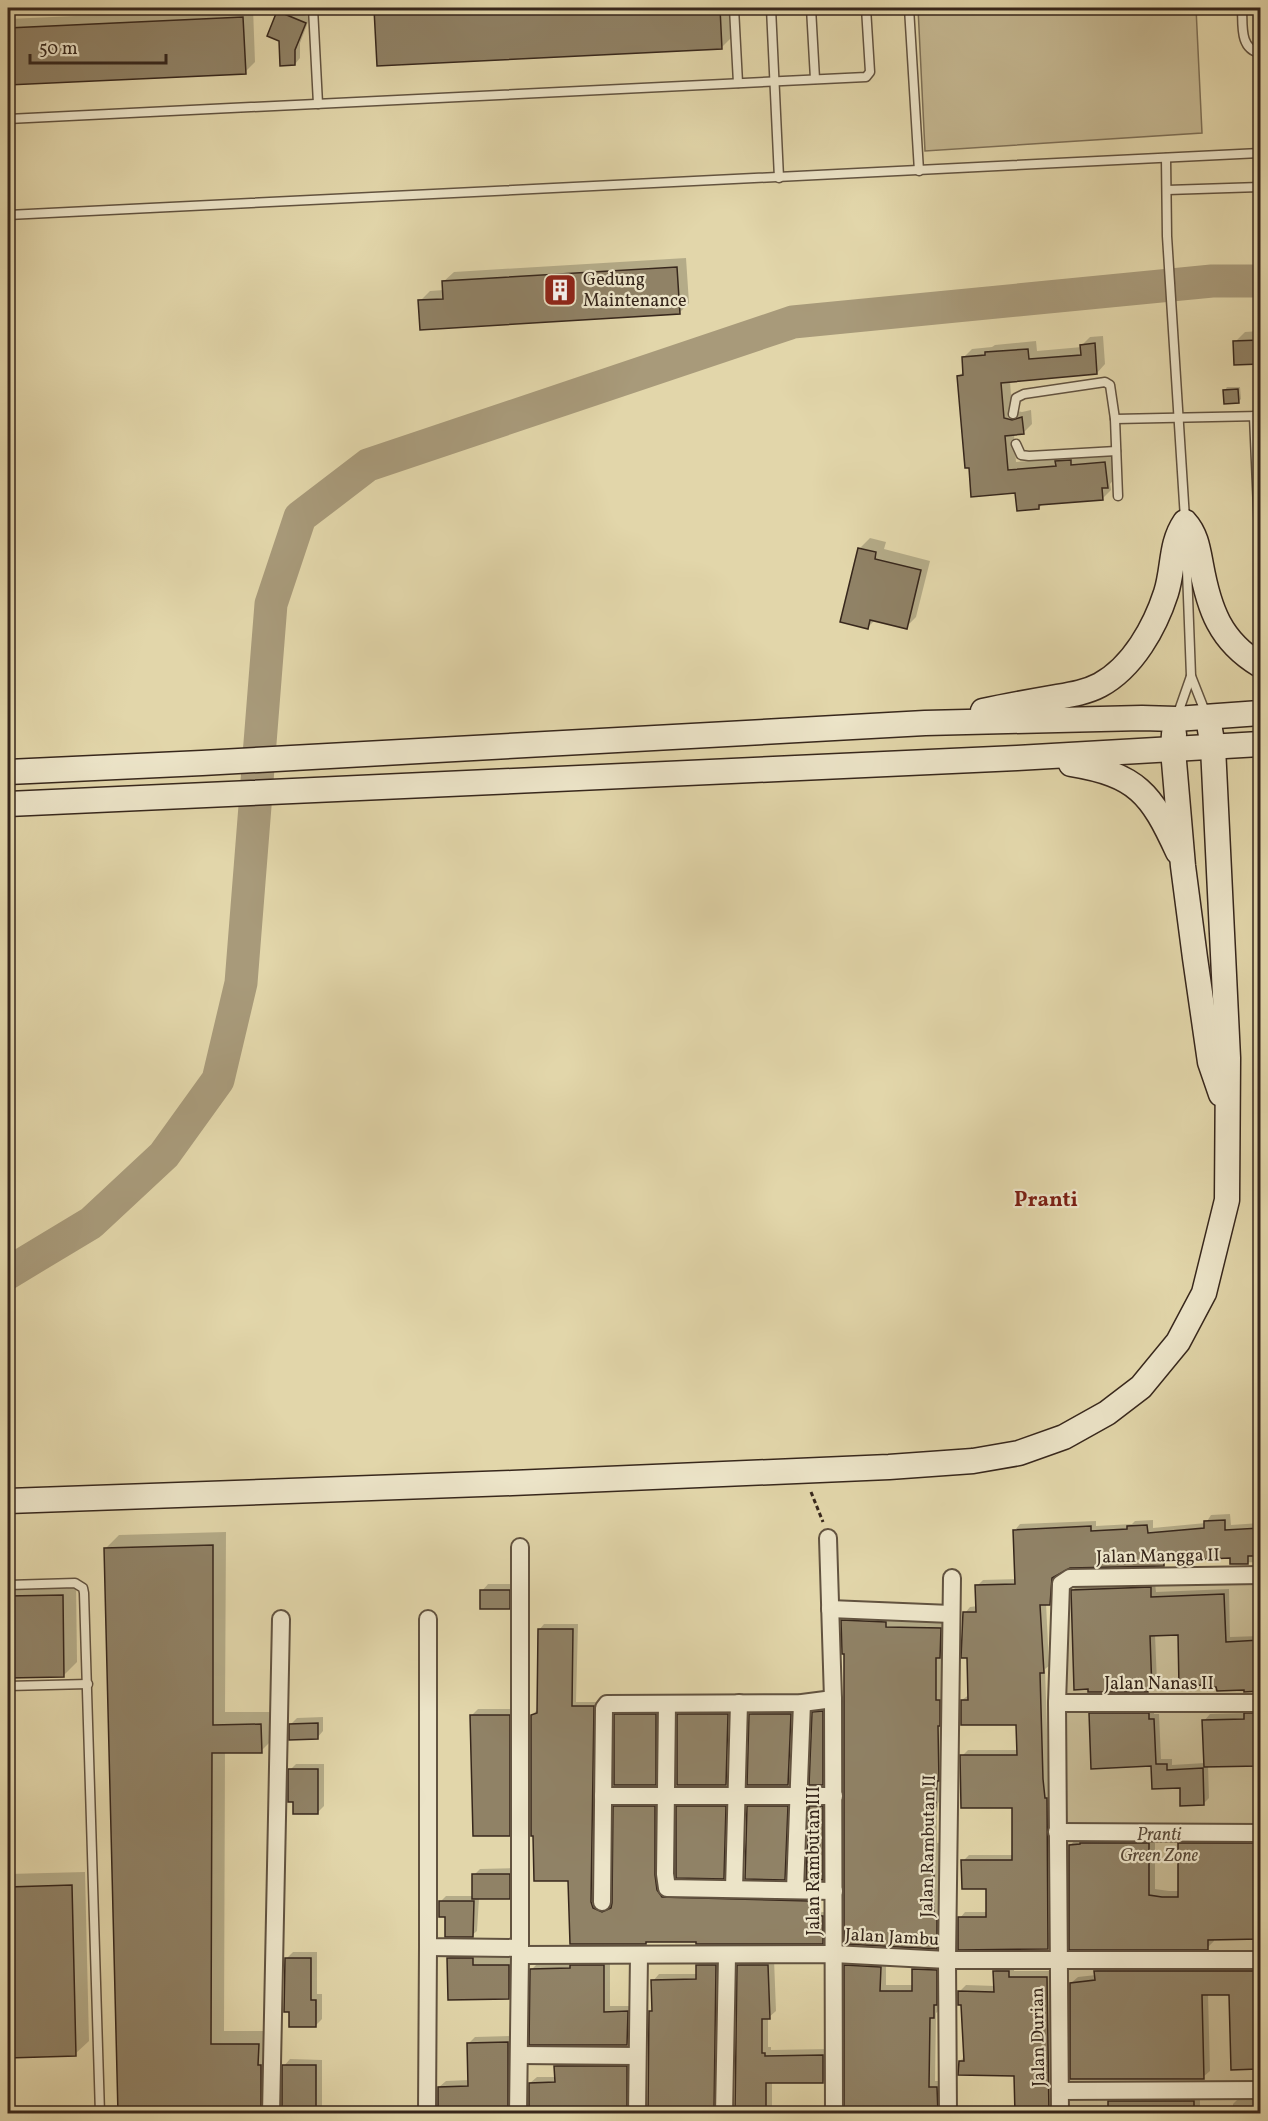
<svg xmlns="http://www.w3.org/2000/svg" width="1268" height="2121" viewBox="0 0 1268 2121" font-family="Vollkorn,serif">
<style>
.green{fill:#c5b892;stroke:#7e7057;stroke-width:1.5}
.shadow{fill:#0003}
.lines{fill:none;stroke-linecap:round;stroke-linejoin:round}
.river{stroke:#a89a7a;stroke-width:33}
.building{fill:#908266;stroke:#37271c;stroke-width:1.5}
.lane-casing{stroke:#625340;stroke-width:11}
.street-casing{stroke:#625340;stroke-width:20}
.secondary-casing{stroke:#37271c;stroke-width:27}
.path{stroke:#37271c;stroke-width:3;stroke-dasharray:4.5 3;stroke-linecap:butt}
.lane{stroke:#ece4c8;stroke-width:8}
.street{stroke:#ece4c8;stroke-width:16}
.secondary{stroke:#ece4c8;stroke-width:24}
.labels{text-anchor:middle;dominant-baseline:central;stroke-width:4.5;stroke-linejoin:round;paint-order:stroke}
.poi-label{font-size:18px;fill:#37271c;stroke:#ece4c8;text-anchor:start}
.street-label{font-size:18px;fill:#37271c;stroke:#ece4c8}
.park-label{font-size:18px;font-style:italic;fill:#5a4b3a;stroke:#ece4c8}
.quarter-label{font-size:21px;font-weight:bold;fill:#7a1f14;stroke:#ece4c8}
</style>
<rect width="100%" height="100%" fill="#e2d6aa"/>
<filter id="stains"><feTurbulence type="fractalNoise" baseFrequency=".00333" numOctaves="4"/><feColorMatrix values="0 0 0 0 .2 0 0 0 0 .09 0 0 0 0 .02 0 0 0 .5 -.17"/></filter>
<radialGradient id="worn" r=".72"><stop offset=".6" stop-color="#630" stop-opacity="0"/><stop offset="1" stop-color="#630" stop-opacity=".3"/></radialGradient>
<g class="green">
<path d="M 918,8 L 1196,8 L 1202,133 L 925,151 Z"/>
<path d="M 1260,1576 L 1260,2113 L 1060,2114 L 1062,1585 Z"/>
</g>
<g class="shadow">
<path d="M 253,8 L 255,62 L 245,72 L 8,83 L 8,19 Z"/>
<path d="M 283,8 L 310,17 L 300,43 L 300,58 L 295,64 L 279,12 Z"/>
<path d="M 377,8 L 730,8 L 732,37 L 722,47 L 375,9 Z"/>
<path d="M 686,258 L 689,303 L 679,313 L 420,301 L 430,291 L 444,290 L 443,282 L 454,272 Z"/>
<path d="M 1260,331 L 1260,362 L 1236,363 L 1235,342 L 1245,332 Z"/>
<path d="M 1103,336 L 1105,364 L 1097,373 L 1010,381 L 1012,410 L 1022,412 L 1031,410 L 1032,424 L 1023,433 L 1014,434 L 1016,462 L 1060,458 L 1065,453 L 1113,454 L 1115,478 L 1110,484 L 1111,490 L 1102,499 L 1043,503 L 1039,508 L 1016,492 L 959,376 L 964,371 L 963,358 L 972,349 L 992,347 L 995,345 L 1036,341 L 1037,351 L 1082,347 L 1082,345 L 1090,337 Z"/>
<path d="M 1227,387 L 1240,387 L 1241,399 L 1238,402 L 1225,390 Z"/>
<path d="M 870,538 L 886,542 L 884,549 L 930,561 L 916,617 L 906,627 L 875,620 L 868,627 L 860,548 Z"/>
<path d="M 1230,1514 L 1231,1525 L 1260,1523 L 1260,1562 L 1232,1563 L 1231,1557 L 1169,1559 L 1164,1564 L 1070,1566 L 1057,1573 L 1055,1597 L 1049,1603 L 1046,1603 L 1049,1666 L 1045,1669 L 1054,1941 L 1048,1947 L 960,1918 L 965,1912 L 987,1912 L 987,1888 L 963,1861 L 969,1855 L 1013,1855 L 1013,1806 L 962,1756 L 968,1750 L 1018,1750 L 1017,1724 L 962,1700 L 970,1694 L 965,1613 L 970,1607 L 978,1606 L 977,1586 L 983,1580 L 1017,1579 L 1015,1530 L 1020,1524 L 1096,1521 L 1096,1526 L 1132,1524 L 1135,1521 L 1153,1520 L 1153,1528 L 1206,1523 L 1211,1515 Z"/>
<path d="M 226,1532 L 225,1712 L 274,1712 L 274,1738 L 261,1751 L 225,1751 L 224,2031 L 271,2031 L 271,2114 L 119,2114 L 105,1549 L 119,1535 Z"/>
<path d="M 76,1582 L 77,1662 L 64,1675 L 8,1676 L 8,1584 Z"/>
<path d="M 1155,1583 L 1156,1592 L 1229,1589 L 1230,1637 L 1260,1636 L 1260,1690 L 1245,1691 L 1179,1634 L 1155,1634 L 1157,1683 L 1147,1691 L 1073,1590 L 1078,1585 Z"/>
<path d="M 488,1584 L 515,1584 L 515,1601 L 509,1608 L 482,1591 Z"/>
<path d="M 849,1614 L 892,1615 L 892,1621 L 947,1621 L 947,1649 L 942,1654 L 942,1798 L 938,1803 L 937,1813 L 937,1843 L 940,1843 L 940,1911 L 943,1941 L 936,1947 L 845,1652 L 843,1621 Z"/>
<path d="M 544,1624 L 578,1624 L 576,1702 L 598,1702 L 601,1906 L 612,1907 L 614,1903 L 615,1807 L 620,1802 L 660,1802 L 661,1884 L 815,1896 L 815,1912 L 828,1912 L 828,1937 L 822,1942 L 648,1940 L 646,1943 L 571,1943 L 569,1879 L 532,1715 L 537,1710 L 539,1630 Z"/>
<path d="M 826,1708 L 826,1780 L 822,1784 L 814,1713 L 818,1709 Z"/>
<path d="M 1096,1708 L 1154,1708 L 1154,1714 L 1159,1714 L 1161,1759 L 1172,1759 L 1172,1765 L 1205,1763 L 1204,1721 L 1210,1714 L 1246,1713 L 1252,1708 L 1260,1708 L 1260,1765 L 1208,1765 L 1209,1798 L 1204,1803 L 1090,1714 Z"/>
<path d="M 478,1709 L 515,1709 L 515,1828 L 509,1835 L 472,1715 Z"/>
<path d="M 621,1710 L 661,1710 L 660,1779 L 655,1784 L 616,1715 Z"/>
<path d="M 755,1710 L 794,1710 L 792,1780 L 788,1784 L 751,1714 Z"/>
<path d="M 683,1711 L 731,1711 L 729,1780 L 726,1784 L 679,1715 Z"/>
<path d="M 323,1717 L 323,1731 L 317,1738 L 291,1724 L 297,1718 Z"/>
<path d="M 296,1764 L 324,1764 L 324,1806 L 318,1812 L 295,1800 L 290,1770 Z"/>
<path d="M 682,1803 L 729,1803 L 727,1873 L 723,1877 L 678,1807 Z"/>
<path d="M 753,1803 L 791,1803 L 789,1874 L 784,1878 L 748,1807 Z"/>
<path d="M 814,1803 L 826,1803 L 827,1875 L 822,1879 L 810,1807 Z"/>
<path d="M 1155,1837 L 1155,1889 L 1169,1891 L 1180,1891 L 1180,1844 L 1186,1837 L 1260,1838 L 1260,1938 L 1214,1939 L 1214,1941 L 1207,1948 L 1070,1845 L 1077,1839 Z"/>
<path d="M 515,1868 L 515,1891 L 509,1897 L 479,1898 L 477,1931 L 472,1935 L 446,1915 L 441,1901 L 446,1896 L 474,1896 L 474,1875 L 480,1869 Z"/>
<path d="M 85,1872 L 89,2041 L 75,2054 L 8,2056 L 8,1874 Z"/>
<path d="M 459,1948 L 482,1949 L 482,1956 L 519,1955 L 518,1987 L 508,1998 L 449,1958 Z"/>
<path d="M 293,1952 L 317,1952 L 317,1994 L 322,1994 L 322,2019 L 315,2026 L 286,1959 Z"/>
<path d="M 610,1959 L 610,2006 L 634,2006 L 633,2037 L 627,2044 L 532,1969 L 538,1963 Z"/>
<path d="M 704,1959 L 722,1959 L 722,2114 L 649,2114 L 650,2012 L 653,2008 L 653,1981 L 659,1974 L 697,1974 L 697,1966 Z"/>
<path d="M 745,1959 L 774,1959 L 776,2011 L 768,2018 L 768,2047 L 771,2047 L 771,2050 L 829,2049 L 829,2075 L 823,2081 L 772,2082 L 772,2114 L 736,2114 L 739,1965 Z"/>
<path d="M 852,1959 L 886,1961 L 886,1985 L 914,1985 L 913,1969 L 920,1963 L 942,1964 L 940,2010 L 936,2013 L 935,2081 L 943,2081 L 947,2114 L 846,2114 L 846,1966 Z"/>
<path d="M 1001,1965 L 1014,1965 L 1014,1971 L 1053,1971 L 1055,2114 L 961,2114 L 967,2108 L 1016,2107 L 1015,2074 L 960,2061 L 965,2056 L 963,2004 L 959,1992 L 966,1985 L 995,1986 L 995,1971 Z"/>
<path d="M 1102,1965 L 1260,1965 L 1260,2065 L 1258,2068 L 1231,1993 L 1208,1994 L 1210,2071 L 1203,2077 L 1071,1983 L 1078,1977 L 1096,1975 L 1096,1971 Z"/>
<path d="M 514,2036 L 516,2114 L 470,2114 L 439,2087 L 446,2081 L 469,2080 L 469,2043 L 475,2037 Z"/>
<path d="M 290,2059 L 322,2060 L 322,2106 L 316,2112 L 284,2066 Z"/>
<path d="M 562,2060 L 633,2060 L 635,2114 L 529,2114 L 530,2083 L 537,2077 L 556,2077 L 556,2066 Z"/>
<path d="M 1116,2095 L 1200,2095 L 1200,2114 L 1110,2114 L 1109,2102 Z"/>
<path d="M 1260,2097 L 1260,2114 L 1233,2114 L 1233,2104 L 1239,2098 Z"/>
</g>
<g class="lines">
<path class="river" d="M 8,1273 L 91,1223 L 164,1155 L 218,1080 L 241,983 L 271,604 L 300,517 L 368,465 L 793,322 L 1212,281 L 1260,281"/>
</g>
<g class="building">
<path d="M 395,8 L 720,8 L 722,49 L 377,66 L 374,9 Z"/>
<path d="M 277,11 L 306,23 L 295,50 L 295,65 L 280,66 L 279,41 L 267,36 Z"/>
<path d="M 243,17 L 246,74 L 8,85 L 8,28 Z"/>
<path d="M 677,267 L 680,314 L 420,330 L 418,300 L 443,299 L 442,281 Z"/>
<path d="M 1260,340 L 1260,364 L 1234,365 L 1233,341 Z"/>
<path d="M 1095,343 L 1097,374 L 1001,383 L 1004,418 L 1012,420 L 1022,417 L 1024,434 L 1005,436 L 1008,470 L 1056,466 L 1055,461 L 1071,460 L 1071,465 L 1105,462 L 1108,488 L 1102,488 L 1103,500 L 1039,505 L 1039,509 L 1017,511 L 1015,493 L 971,497 L 969,468 L 965,468 L 957,376 L 963,375 L 962,357 L 985,355 L 985,352 L 1028,349 L 1029,359 L 1081,355 L 1080,345 Z"/>
<path d="M 1238,389 L 1239,403 L 1224,404 L 1223,390 Z"/>
<path d="M 858,548 L 876,552 L 875,559 L 921,570 L 907,629 L 870,620 L 868,629 L 840,622 Z"/>
<path d="M 1225,1520 L 1225,1530 L 1260,1528 L 1260,1556 L 1248,1556 L 1248,1564 L 1230,1564 L 1230,1558 L 1164,1561 L 1164,1566 L 1070,1568 L 1052,1578 L 1050,1605 L 1040,1605 L 1044,1673 L 1040,1673 L 1043,1779 L 1045,1798 L 1047,1798 L 1048,1949 L 958,1950 L 958,1917 L 986,1917 L 986,1889 L 962,1889 L 961,1860 L 1012,1860 L 1012,1808 L 961,1808 L 960,1755 L 1017,1755 L 1016,1725 L 961,1725 L 961,1700 L 968,1700 L 967,1658 L 961,1658 L 963,1612 L 976,1612 L 975,1585 L 1015,1584 L 1013,1530 L 1091,1526 L 1091,1531 L 1127,1529 L 1127,1526 L 1147,1525 L 1148,1533 L 1204,1528 L 1204,1521 Z"/>
<path d="M 213,1545 L 213,1725 L 261,1724 L 262,1753 L 212,1753 L 211,2044 L 259,2044 L 258,2065 L 261,2065 L 261,2114 L 118,2114 L 104,1548 Z"/>
<path d="M 1151,1587 L 1151,1597 L 1224,1594 L 1226,1642 L 1260,1640 L 1260,1691 L 1244,1692 L 1244,1690 L 1217,1691 L 1216,1687 L 1203,1687 L 1203,1685 L 1179,1686 L 1178,1635 L 1150,1636 L 1152,1690 L 1148,1690 L 1148,1692 L 1088,1692 L 1088,1689 L 1074,1690 L 1071,1590 Z"/>
<rect x="480" y="1590" width="30" height="19"/>
<path d="M 63,1595 L 64,1677 L 8,1678 L 8,1596 Z"/>
<path d="M 841,1620 L 886,1622 L 886,1627 L 941,1628 L 940,1658 L 936,1658 L 936,1700 L 940,1700 L 940,1726 L 938,1726 L 939,1781 L 937,1781 L 936,1807 L 932,1807 L 931,1820 L 931,1849 L 934,1849 L 934,1917 L 937,1917 L 937,1949 L 844,1944 L 844,1654 L 842,1654 Z"/>
<path d="M 538,1629 L 573,1629 L 572,1706 L 594,1706 L 591,1902 L 593,1908 L 602,1912 L 611,1908 L 612,1903 L 613,1806 L 655,1806 L 655,1875 L 657,1890 L 662,1897 L 810,1901 L 811,1916 L 823,1916 L 823,1944 L 696,1944 L 696,1942 L 646,1942 L 646,1944 L 570,1944 L 568,1881 L 534,1881 L 533,1836 L 531,1836 L 531,1715 L 537,1713 Z"/>
<path d="M 823,1711 L 823,1785 L 809,1785 L 812,1712 Z"/>
<path d="M 1089,1713 L 1149,1713 L 1149,1719 L 1154,1719 L 1156,1764 L 1167,1764 L 1167,1770 L 1203,1768 L 1204,1805 L 1180,1806 L 1180,1788 L 1152,1789 L 1151,1766 L 1091,1769 Z"/>
<path d="M 1244,1713 L 1259,1713 L 1260,1766 L 1204,1767 L 1202,1720 L 1244,1719 Z"/>
<rect x="614" y="1714" width="42" height="71"/>
<path d="M 677,1714 L 728,1714 L 726,1785 L 677,1785 Z"/>
<path d="M 749,1714 L 791,1714 L 788,1785 L 747,1785 Z"/>
<path d="M 470,1715 L 510,1715 L 510,1836 L 473,1836 Z"/>
<path d="M 318,1723 L 318,1739 L 289,1740 L 289,1724 Z"/>
<path d="M 288,1769 L 318,1769 L 318,1814 L 293,1814 L 293,1802 L 288,1802 Z"/>
<path d="M 676,1806 L 726,1806 L 724,1879 L 676,1878 Z"/>
<path d="M 747,1806 L 788,1806 L 785,1880 L 745,1879 Z"/>
<path d="M 809,1806 L 823,1806 L 823,1880 L 806,1880 Z"/>
<path d="M 1080,1843 L 1149,1843 L 1149,1895 L 1162,1897 L 1178,1897 L 1178,1843 L 1260,1843 L 1260,1939 L 1208,1940 L 1208,1950 L 1069,1950 L 1069,1845 L 1080,1844 Z"/>
<rect x="472" y="1874" width="38" height="25"/>
<path d="M 72,1885 L 76,2056 L 8,2058 L 8,1887 Z"/>
<path d="M 439,1901 L 474,1901 L 473,1937 L 445,1937 L 445,1917 L 439,1917 Z"/>
<path d="M 285,1958 L 311,1958 L 311,2000 L 316,2000 L 316,2027 L 289,2027 L 289,2012 L 284,2012 Z"/>
<path d="M 447,1958 L 473,1958 L 473,1965 L 509,1965 L 509,1999 L 448,2000 Z"/>
<path d="M 570,1965 L 604,1965 L 604,2012 L 628,2011 L 627,2045 L 529,2045 L 530,1969 L 570,1968 Z"/>
<path d="M 696,1965 L 716,1965 L 714,2114 L 648,2114 L 649,2011 L 652,2011 L 651,1980 L 696,1979 Z"/>
<path d="M 737,1965 L 768,1965 L 770,2019 L 762,2019 L 762,2053 L 765,2053 L 765,2056 L 823,2055 L 823,2083 L 766,2083 L 766,2114 L 735,2114 Z"/>
<path d="M 844,1965 L 881,1967 L 880,1991 L 912,1991 L 912,1969 L 937,1970 L 937,2005 L 934,2005 L 934,2018 L 930,2018 L 929,2087 L 937,2087 L 938,2114 L 844,2114 Z"/>
<path d="M 993,1971 L 1009,1971 L 1009,1977 L 1047,1977 L 1049,2114 L 1015,2114 L 1014,2076 L 958,2075 L 959,2061 L 964,2061 L 961,2005 L 958,2005 L 958,1991 L 994,1992 Z"/>
<path d="M 1260,1971 L 1260,2059 L 1258,2059 L 1258,2069 L 1231,2070 L 1229,1995 L 1202,1995 L 1204,2079 L 1070,2079 L 1070,1983 L 1095,1980 L 1094,1971 Z"/>
<path d="M 508,2042 L 508,2114 L 438,2114 L 438,2087 L 468,2086 L 467,2043 Z"/>
<rect x="282" y="2065" width="34" height="49"/>
<path d="M 554,2066 L 627,2066 L 627,2114 L 529,2114 L 529,2083 L 555,2082 Z"/>
<rect x="1108" y="2101" width="86" height="13"/>
</g>
<g class="lines">
<defs>
<g id="lane">
<path d="M 313,8 L 318,104"/>
<path d="M 734,8 L 738,83"/>
<path d="M 771,8 L 779,178"/>
<path d="M 811,8 L 815,79"/>
<path d="M 909,8 L 919,171"/>
<path d="M 1242,8 C 1243,24 1239,49 1260,53"/>
<path d="M 8,119 L 866,77 L 870,72 L 866,8"/>
<path d="M 1166,158 L 1167,236 L 1185,519"/>
<path d="M 1167,190 L 1260,187"/>
<path d="M 8,215 L 1260,153"/>
<path d="M 1013,414 L 1016,398 L 1024,394 L 1105,382 L 1110,385 L 1115,419 L 1118,496"/>
<path d="M 1254,416 L 1260,555"/>
<path d="M 1115,419 L 1260,416"/>
<path d="M 1016,444 L 1021,455 L 1029,456 L 1116,451"/>
<path d="M 1186,544 L 1191,676 L 1206,714"/>
<path d="M 1177,716 L 1191,676"/>
<path d="M 8,1585 L 75,1583 L 83,1588 L 84,1593 L 100,2114"/>
<path d="M 8,1686 L 88,1684"/>
</g>
<g id="street">
<path d="M 828,1538 L 833,1699 L 834,2114"/>
<path d="M 830,1609 L 951,1614"/>
<path d="M 428,1619 L 428,1947 L 520,1948"/>
<path d="M 1057,1703 L 1260,1703"/>
<path d="M 667,1704 L 665,1874 L 667,1888 L 834,1891"/>
<path d="M 603,1796 L 834,1796"/>
<path d="M 1057,1832 L 1260,1833"/>
<path d="M 734,1889 L 739,1703"/>
<path d="M 795,1890 L 802,1703"/>
<path d="M 602,1902 L 604,1708 L 607,1704 L 802,1703 L 833,1699"/>
<path d="M 520,1955 L 834,1954 L 947,1960 L 1260,1960"/>
<path d="M 519,2055 L 637,2056"/>
<path d="M 1060,2091 L 1260,2090"/>
<path d="M 271,2114 L 281,1619"/>
<path d="M 427,2114 L 428,1947"/>
<path d="M 518,2114 L 520,1955 L 520,1547"/>
<path d="M 637,2114 L 639,1955"/>
<path d="M 724,2114 L 727,1956"/>
<path d="M 948,2114 L 947,1960 L 952,1578"/>
<path d="M 1060,2114 L 1057,1703 L 1061,1584 L 1070,1578 L 1260,1575"/>
</g>
<g id="secondary">
<path d="M 983,711 C 1006,706 1028,702 1051,698 C 1068,695 1085,693 1100,685 C 1133,667 1155,627 1166,593 C 1174,568 1170,544 1185,522 C 1196,534 1198,549 1201,565 C 1209,609 1220,641 1260,665"/>
<path d="M 1174,734 L 1173,750 L 1183,866 L 1195,958 L 1210,1062 L 1221,1094"/>
<path d="M 1071,764 C 1137,775 1151,793 1178,852"/>
<path d="M 8,772 L 202,763 L 925,723 L 1142,718 L 1176,719 L 1260,713"/>
<path d="M 8,804 L 1017,758 L 1260,744"/>
<path d="M 8,1501 L 512,1483 L 889,1467 L 973,1461 L 1019,1453 L 1064,1437 L 1107,1413 L 1141,1387 L 1178,1342 L 1204,1293 L 1227,1200 L 1228,1058 L 1213,747 L 1208,718"/>
</g>
</defs>
<use href="#lane" class="lane-casing"/>
<use href="#street" class="street-casing"/>
<use href="#secondary" class="secondary-casing"/>
<path class="path" d="M 811,1492 L 823,1522"/>
<use href="#lane" class="lane"/>
<use href="#street" class="street"/>
<use href="#secondary" class="secondary"/>
</g>
<defs>
<symbol id="building-square" viewBox="-11 -11 22 22"><rect x="-9" y="-9" width="18" height="18" rx="4" fill="#8f2418" stroke="#ece4c8"/><path d="M-4-6H4V6H1V3H-1V6H-4ZM-2.5-4.3h1.7v1.8h-1.7ZM.8-4.3h1.7v1.8H.8ZM-2.5-1h1.7V.8h-1.7ZM.8-1h1.7V.8H.8Z" fill="#fff"/></symbol>
</defs>
<g fill-rule="evenodd">
<use href="#building-square" x="541" y="271" width="38" height="38"/>
</g>
<g class="labels">
<g class="poi-label">
<text x="583" y="280">Gedung<tspan x="583" dy="21">Maintenance</tspan></text>
</g>
<g class="street-label">
<text transform="translate(1158 1557) rotate(-1)">Jalan Mangga II</text>
<text x="1159" y="1684">Jalan Nanas II</text>
<text transform="translate(929 1846) rotate(-89)">Jalan Rambutan II</text>
<text transform="translate(814 1861) rotate(-90)">Jalan Rambutan III</text>
<text transform="translate(892 1938) rotate(3)">Jalan Jambu</text>
<text transform="translate(1039 2037) rotate(-91)">Jalan Durian</text>
</g>
<g class="park-label">
<text x="1159" y="1835">Pranti<tspan x="1159" dy="21">Green Zone</tspan></text>
</g>
<g class="quarter-label">
<text x="1046" y="1200">Pranti</text>
</g>
</g>
<rect width="1268" height="2121" fill="none" stroke="#e2d6aa" stroke-width="30"/>
<rect x="9" y="9" width="1250" height="2103" fill="none" stroke="#37271c" stroke-width="3"/>
<rect x="15" y="15" width="1238" height="2091" fill="none" stroke="#37271c" stroke-width="1.5"/>
<path d="M30 54v9h136v-9" fill="none" stroke="#37271c" stroke-width="3"/>
<text x="39" y="54" font-size="18" fill="#37271c" stroke="#ece4c8" stroke-width="4.5" paint-order="stroke">50 m</text>
<rect width="100%" height="100%" filter="url(#stains)"/>
<rect width="100%" height="100%" fill="url(#worn)"/>
</svg>
